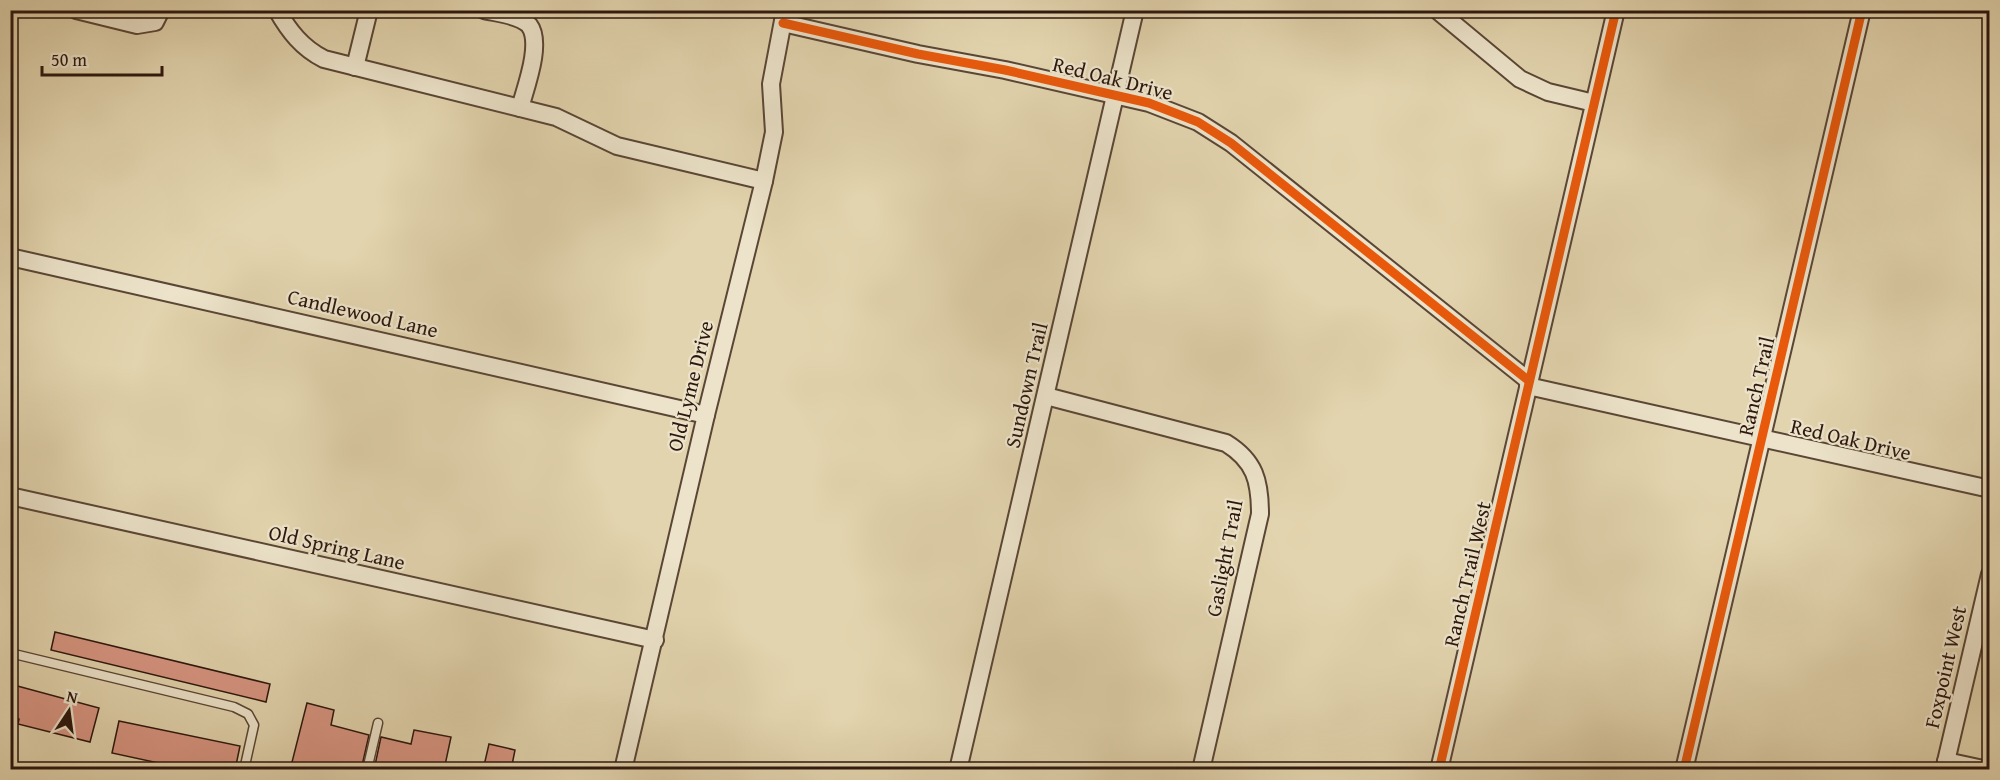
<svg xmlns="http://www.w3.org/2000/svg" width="2000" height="780" viewBox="0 0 2000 780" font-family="'Gentium Book Plus',serif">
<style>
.building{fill:#d79582;stroke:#2c170e;stroke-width:1.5}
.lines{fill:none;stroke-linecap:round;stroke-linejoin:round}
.service-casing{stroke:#5a4636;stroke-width:11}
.minor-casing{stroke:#5a4636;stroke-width:20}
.service{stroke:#ece3ca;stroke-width:8}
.minor{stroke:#ece3ca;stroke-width:16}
.cycleway-casing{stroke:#ece3ca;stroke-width:13}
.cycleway{stroke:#e8590c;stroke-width:9}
.labels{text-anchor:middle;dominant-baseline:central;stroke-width:4.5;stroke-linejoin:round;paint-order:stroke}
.street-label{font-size:21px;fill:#2c170e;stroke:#ece3ca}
</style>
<rect width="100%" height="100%" fill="#e2d4ae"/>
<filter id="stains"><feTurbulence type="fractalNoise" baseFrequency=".00333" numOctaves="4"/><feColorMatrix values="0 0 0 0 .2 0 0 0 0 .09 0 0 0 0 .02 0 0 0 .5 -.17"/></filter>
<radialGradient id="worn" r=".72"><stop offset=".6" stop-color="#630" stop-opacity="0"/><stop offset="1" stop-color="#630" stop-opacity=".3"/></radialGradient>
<g class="building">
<path d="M 55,632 L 270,684 L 266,702 L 51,650 Z"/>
<path d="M 10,684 L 99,708 L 90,742 L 18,724 L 19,719 L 10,717 Z"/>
<path d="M 307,703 L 334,710 L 331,725 L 369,735 L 361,770 L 290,770 Z"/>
<path d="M 119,721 L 240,746 L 235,770 L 191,770 L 112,753 Z"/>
<path d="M 414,730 L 451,737 L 444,770 L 374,770 L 381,737 L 411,744 Z"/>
<path d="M 489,744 L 515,750 L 511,770 L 483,770 Z"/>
</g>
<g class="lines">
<defs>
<g id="service">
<path d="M 10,653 L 234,707 L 248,714 L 254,725 L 244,770"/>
<path d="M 367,770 L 378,723"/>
<path d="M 565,770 L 565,768"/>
</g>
<g id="minor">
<path d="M 76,10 L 137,25 L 155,22 L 161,10"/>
<path d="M 277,10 C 289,31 302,48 324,59 L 556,117 L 617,146 L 764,181"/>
<path d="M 484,10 C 496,13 520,15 529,25 C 543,43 525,89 520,108"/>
<path d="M 1437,10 L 1520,79 L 1548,92 L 1594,103"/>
<path d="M 783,23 L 918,54 L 1005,70 L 1149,103 L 1198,122 L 1231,143 L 1529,381"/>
<path d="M 355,67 L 369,10"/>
<path d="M 10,257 L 706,415"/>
<path d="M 1528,386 L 1990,489"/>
<path d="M 1046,396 L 1226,443 C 1255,461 1260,481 1260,514 L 1201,770"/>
<path d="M 10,496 L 655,640"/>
<path d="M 1946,761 L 1988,770"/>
<path d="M 623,770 L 706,415 L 764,181 L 774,132 L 771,84 L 785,10"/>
<path d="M 958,770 L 1135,10"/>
<path d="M 1439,770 L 1616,10"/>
<path d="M 1684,770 L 1862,10"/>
<path d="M 1944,770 L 1990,574"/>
</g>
</defs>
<use href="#service" class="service-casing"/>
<use href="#minor" class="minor-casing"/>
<use href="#service" class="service"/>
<use href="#minor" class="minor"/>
<defs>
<g id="cycleway">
<path d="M 783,23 L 918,54 L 1005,70 L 1149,103 L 1198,122 L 1231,143 L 1529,381"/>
<path d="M 1439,770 L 1616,10"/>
<path d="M 1684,770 L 1862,10"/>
</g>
</defs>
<use href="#cycleway" class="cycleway-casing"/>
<use href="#cycleway" class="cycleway"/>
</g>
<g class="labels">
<g class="street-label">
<text transform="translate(1113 78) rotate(14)">Red Oak Drive</text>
<text transform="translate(363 313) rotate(13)">Candlewood Lane</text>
<text transform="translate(1026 385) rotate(-77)">Sundown Trail</text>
<text transform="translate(690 386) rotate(-76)">Old Lyme Drive</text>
<text transform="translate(1756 386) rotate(-77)">Ranch Trail</text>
<text transform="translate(1851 439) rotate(13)">Red Oak Drive</text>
<text transform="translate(337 547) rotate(13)">Old Spring Lane</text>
<text transform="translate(1224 558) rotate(-79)">Gaslight Trail</text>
<text transform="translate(1467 574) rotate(-77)">Ranch Trail West</text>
<text transform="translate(1945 667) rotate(-77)">Foxpoint West</text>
</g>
</g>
<rect width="2000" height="780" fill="none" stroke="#e2d4ae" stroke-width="36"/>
<rect x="12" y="12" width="1976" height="756" fill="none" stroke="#2c170e" stroke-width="3"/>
<rect x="18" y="18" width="1964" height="744" fill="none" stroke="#2c170e" stroke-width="1.5"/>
<g transform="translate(69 711) rotate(13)" stroke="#ece3ca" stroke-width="4.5" paint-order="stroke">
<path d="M0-4.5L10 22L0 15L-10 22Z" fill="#2c170e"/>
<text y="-9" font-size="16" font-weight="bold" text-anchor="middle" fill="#2c170e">N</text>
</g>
<path d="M42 66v9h120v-9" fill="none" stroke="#2c170e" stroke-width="3"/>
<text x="51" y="66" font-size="18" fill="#2c170e" stroke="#ece3ca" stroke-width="4.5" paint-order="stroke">50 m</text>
<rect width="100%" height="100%" filter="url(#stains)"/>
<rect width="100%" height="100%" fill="url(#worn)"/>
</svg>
